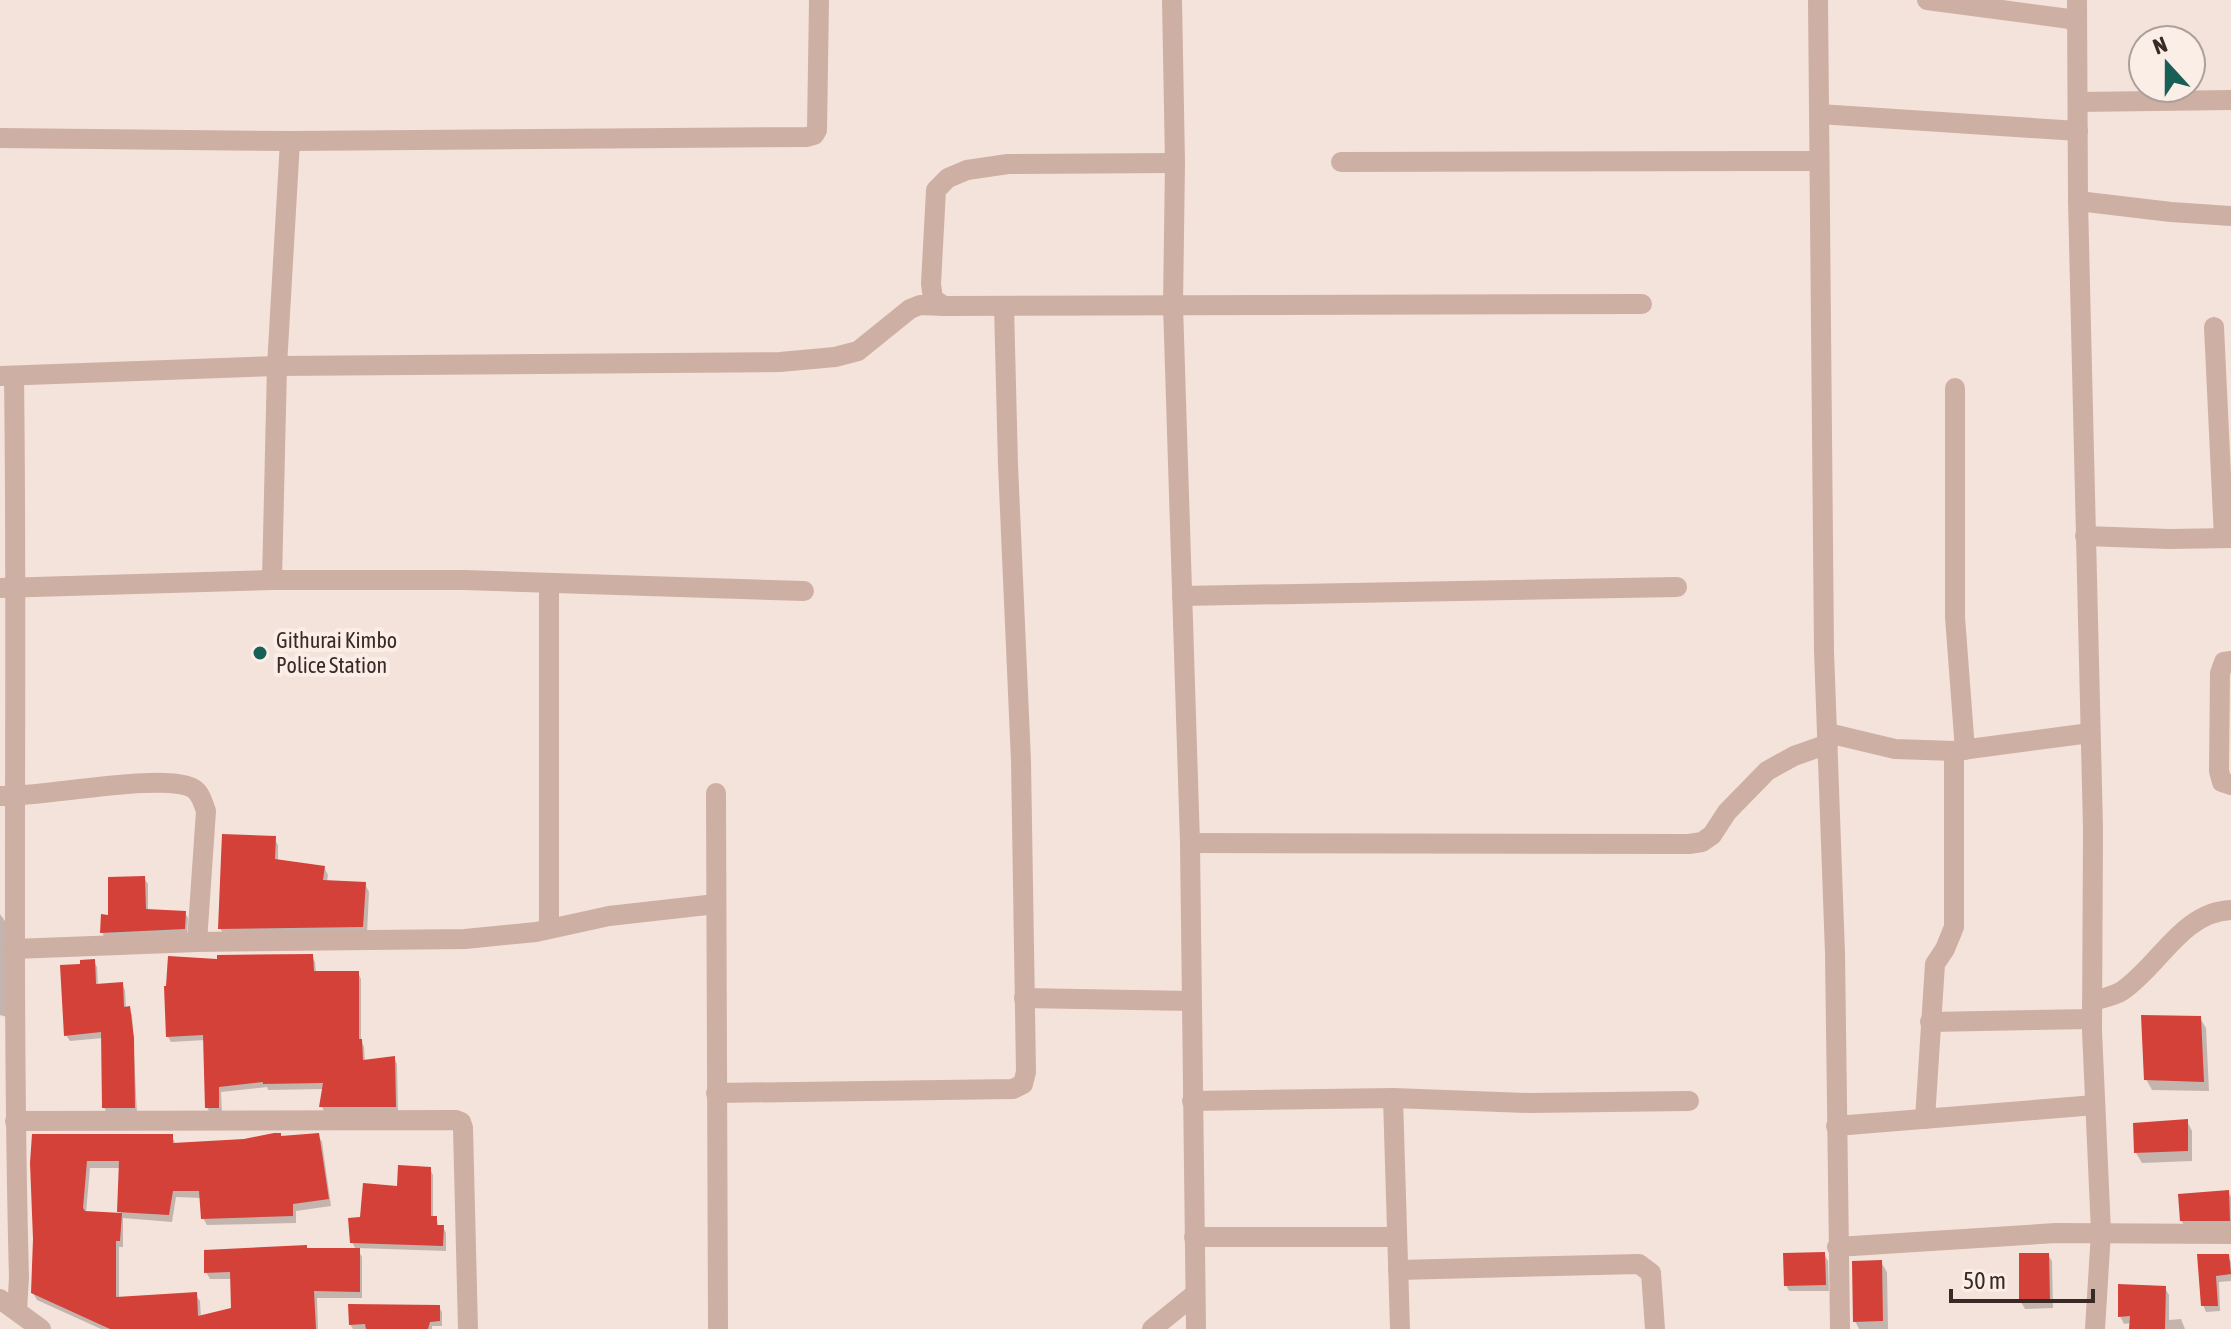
<svg xmlns="http://www.w3.org/2000/svg" width="2231" height="1329" viewBox="0 0 2231 1329" font-family="'Asap Condensed',sans-serif">
<style>
.shadow{fill:#0003;fill-rule:evenodd}
.building{fill:#d34139}
.lines{fill:none;stroke-linecap:round;stroke-linejoin:round}
.street{stroke:#ceafa4;stroke-width:20}
.poi-dot{fill:#185f56;stroke:#fbeee7;stroke-width:3}
.labels{text-anchor:middle;dominant-baseline:central;stroke-width:8;stroke-linejoin:round;paint-order:stroke}
.poi-label{font-size:22px;fill:#392927;stroke:#fbeee7;text-anchor:start}
</style>
<rect width="100%" height="100%" fill="#f4e3da"/>
<g class="shadow">
<path d="M 274,838 L 278,845 L 278,862 L 324,867 L 328,875 L 327,882 L 365,884 L 369,892 L 367,934 L 224,935 L 220,928 Z"/>
<path d="M 144,878 L 148,884 L 148,911 L 185,913 L 188,918 L 187,935 L 105,938 L 102,932 Z"/>
<path d="M 0,914 L 7,924 L 7,1017 L 0,1015 Z"/>
<path d="M 312,956 L 315,962 L 316,973 L 358,973 L 361,979 L 361,1041 L 364,1047 L 365,1062 L 394,1058 L 397,1064 L 398,1112 L 325,1113 L 322,1107 L 324,1089 L 268,1090 L 267,1087 L 221,1092 L 222,1113 L 210,1113 L 207,1107 L 205,1040 L 171,1042 L 168,1037 L 219,961 Z"/>
<path d="M 94,961 L 97,967 L 98,986 L 122,984 L 125,990 L 126,1009 L 132,1014 L 137,1113 L 107,1113 L 104,1107 L 103,1038 L 70,1041 L 66,1035 L 82,966 Z"/>
<path d="M 2200,1018 L 2206,1028 L 2209,1091 L 2152,1090 L 2146,1079 Z"/>
<path d="M 2187,1121 L 2192,1131 L 2192,1161 L 2142,1163 L 2136,1153 Z"/>
<path d="M 318,1135 L 322,1142 L 331,1206 L 296,1211 L 296,1223 L 207,1225 L 203,1218 L 201,1198 L 176,1197 L 172,1222 L 123,1218 L 123,1247 L 119,1247 L 119,1299 L 195,1294 L 200,1301 L 201,1318 L 233,1310 L 232,1279 L 210,1279 L 206,1272 L 307,1250 L 356,1250 L 352,1242 L 362,1219 L 398,1188 L 430,1169 L 433,1175 L 433,1218 L 436,1218 L 439,1227 L 443,1227 L 446,1233 L 446,1251 L 357,1248 L 362,1257 L 362,1298 L 317,1298 L 318,1329 L 101,1329 L 37,1300 L 33,1293 L 35,1239 L 32,1163 L 172,1136 L 176,1145 ZM 90,1168 L 121,1168 L 121,1215 L 86,1213 Z"/>
<path d="M 2228,1192 L 2231,1197 L 2231,1227 L 2185,1227 L 2181,1220 Z"/>
<path d="M 1824,1254 L 1828,1261 L 1829,1291 L 1789,1291 L 1786,1285 Z"/>
<path d="M 2048,1255 L 2052,1261 L 2053,1308 L 2025,1309 L 2021,1302 Z"/>
<path d="M 2199,1256 L 2228,1256 L 2231,1262 L 2231,1281 L 2219,1282 L 2220,1311 L 2206,1312 L 2203,1305 Z"/>
<path d="M 1881,1262 L 1887,1272 L 1888,1329 L 1859,1329 L 1855,1321 Z"/>
<path d="M 2165,1288 L 2169,1295 L 2169,1320 L 2181,1319 L 2185,1329 L 2131,1329 L 2131,1323 L 2124,1324 L 2120,1316 Z"/>
<path d="M 439,1307 L 442,1312 L 442,1326 L 432,1326 L 432,1329 L 353,1329 L 350,1324 Z"/>
</g>
<g class="building">
<path d="M 222,834 L 276,836 L 275,859 L 325,866 L 323,880 L 366,882 L 363,927 L 218,929 Z"/>
<path d="M 145,876 L 146,909 L 186,911 L 185,929 L 100,933 L 101,914 L 108,915 L 108,877 Z"/>
<path d="M 313,954 L 314,971 L 359,971 L 359,1039 L 362,1039 L 363,1060 L 395,1056 L 396,1107 L 319,1107 L 323,1083 L 263,1084 L 263,1082 L 219,1087 L 219,1108 L 205,1108 L 203,1035 L 166,1037 L 164,986 L 166,986 L 168,956 L 217,959 L 217,955 Z"/>
<path d="M 95,959 L 96,984 L 123,982 L 124,1007 L 130,1006 L 134,1038 L 135,1108 L 102,1108 L 101,1032 L 64,1036 L 60,965 L 80,964 L 80,960 Z"/>
<path d="M 2141,1015 L 2201,1016 L 2204,1082 L 2144,1080 Z"/>
<path d="M 2188,1119 L 2188,1151 L 2134,1153 L 2133,1123 Z"/>
<path d="M 274,1133 L 281,1133 L 281,1136 L 319,1133 L 329,1199 L 293,1204 L 293,1216 L 201,1219 L 199,1191 L 173,1191 L 169,1215 L 117,1212 L 119,1161 L 87,1161 L 83,1208 L 85,1211 L 122,1213 L 120,1241 L 116,1241 L 116,1297 L 197,1292 L 198,1316 L 231,1308 L 230,1272 L 204,1273 L 204,1250 L 307,1245 L 307,1248 L 360,1248 L 360,1292 L 314,1291 L 316,1329 L 110,1329 L 31,1293 L 33,1239 L 30,1163 L 32,1134 L 173,1134 L 173,1143 L 244,1139 Z"/>
<path d="M 398,1165 L 431,1167 L 431,1216 L 437,1216 L 437,1225 L 444,1225 L 443,1246 L 350,1243 L 348,1218 L 360,1217 L 363,1183 L 397,1186 Z"/>
<path d="M 2229,1190 L 2230,1221 L 2180,1221 L 2178,1194 Z"/>
<path d="M 1825,1252 L 1826,1285 L 1784,1286 L 1783,1253 Z"/>
<path d="M 2019,1253 L 2049,1253 L 2050,1302 L 2019,1303 Z"/>
<path d="M 2197,1254 L 2229,1254 L 2231,1274 L 2216,1276 L 2218,1306 L 2201,1306 Z"/>
<path d="M 1882,1260 L 1883,1321 L 1853,1322 L 1852,1261 Z"/>
<path d="M 2118,1284 L 2166,1286 L 2165,1329 L 2129,1329 L 2130,1316 L 2118,1317 Z"/>
<path d="M 348,1304 L 440,1305 L 440,1321 L 430,1322 L 428,1329 L 366,1329 L 365,1324 L 349,1325 Z"/>
</g>
<g class="lines">
<g class="street">
<path d="M 1172,0 L 1175,163 L 1173,305 L 1190,843 L 1196,1329"/>
<path d="M 1818,0 L 1824,651 L 1835,953 L 1840,1329"/>
<path d="M 1927,0 L 2077,20"/>
<path d="M 2077,0 L 2078,201 L 2093,829 L 2092,1031 L 2101,1232 L 2095,1329"/>
<path d="M 2078,102 L 2231,100"/>
<path d="M 1819,114 L 2078,131"/>
<path d="M 0,138 L 290,141 L 807,137 L 814,135 L 817,130 L 819,0"/>
<path d="M 1341,162 L 1819,161"/>
<path d="M 1175,163 L 1008,164 L 967,170 L 948,178 L 936,190 L 931,284 L 933,299 L 944,306 L 1642,304"/>
<path d="M 2078,201 L 2171,212 L 2231,216"/>
<path d="M 2214,327 L 2224,538"/>
<path d="M 0,376 L 277,366 L 780,362 L 835,357 L 858,351 L 910,309 L 920,305 L 944,306"/>
<path d="M 14,376 C 18,677 11,977 19,1278 L 17,1310"/>
<path d="M 1955,388 L 1955,617 L 1965,750"/>
<path d="M 2085,536 L 2169,539 L 2231,538"/>
<path d="M 272,580 L 277,366 L 290,141"/>
<path d="M 0,588 L 272,580 L 465,580 L 804,591"/>
<path d="M 1182,596 L 1677,587"/>
<path d="M 2231,661 L 2224,662 L 2220,673 L 2219,771 L 2222,782 L 2231,785"/>
<path d="M 1828,733 L 1895,749 L 1954,751 L 2090,733"/>
<path d="M 716,793 L 718,1329"/>
<path d="M 0,796 C 39,798 167,771 194,789 C 201,794 203,803 206,811 L 197,942"/>
<path d="M 1190,843 L 1689,844 L 1702,842 L 1712,835 L 1727,812 L 1767,771 L 1794,756 L 1828,744"/>
<path d="M 549,929 L 549,583"/>
<path d="M 14,949 L 197,942 L 465,939 L 536,932 L 609,916 L 716,904"/>
<path d="M 1024,998 L 1191,1001"/>
<path d="M 2092,1002 C 2102,998 2114,996 2122,991 C 2160,965 2182,912 2231,910"/>
<path d="M 1930,1022 L 2092,1019"/>
<path d="M 716,1093 L 1013,1089 L 1023,1084 L 1026,1072 L 1021,761 L 1008,465 L 1004,306"/>
<path d="M 1393,1098 L 1400,1329"/>
<path d="M 1192,1101 L 1393,1098 L 1529,1103 L 1689,1101"/>
<path d="M 1925,1119 L 1935,964 L 1945,949 L 1954,927 L 1954,751"/>
<path d="M 15,1121 L 456,1120 L 461,1122 L 463,1128 L 468,1329"/>
<path d="M 1836,1126 L 2095,1105"/>
<path d="M 1194,1237 L 1397,1237"/>
<path d="M 1837,1247 L 2056,1233 L 2231,1234"/>
<path d="M 1398,1270 L 1639,1264 L 1651,1273 L 1655,1329"/>
<path d="M 0,1299 L 41,1329"/>
<path d="M 1152,1329 L 1195,1294"/>
</g>
</g>
<circle class="poi-dot" cx="260" cy="653" r="8"/>
<g class="labels">
<g class="poi-label">
<text x="276" y="640">Githurai Kimbo<tspan x="276" dy="25">Police Station</tspan></text>
</g>
</g>
<g transform="translate(2167 64) rotate(339)"><circle r="38" fill="#fbeee7" stroke="#ad9f9a" stroke-width="2"/>
<path d="M0-6L14 30L0 20L-14 30Z" fill="#185f56"/>
<text y="-12" font-size="22" font-weight="bold" text-anchor="middle" fill="#392927">N</text>
</g>
<path d="M1951 1289v12h142v-12" fill="none" stroke="#392927" stroke-width="4"/>
<text x="1963" y="1289" font-size="24" fill="#392927" stroke="#fbeee7" stroke-width="6" paint-order="stroke">50 m</text>
</svg>
